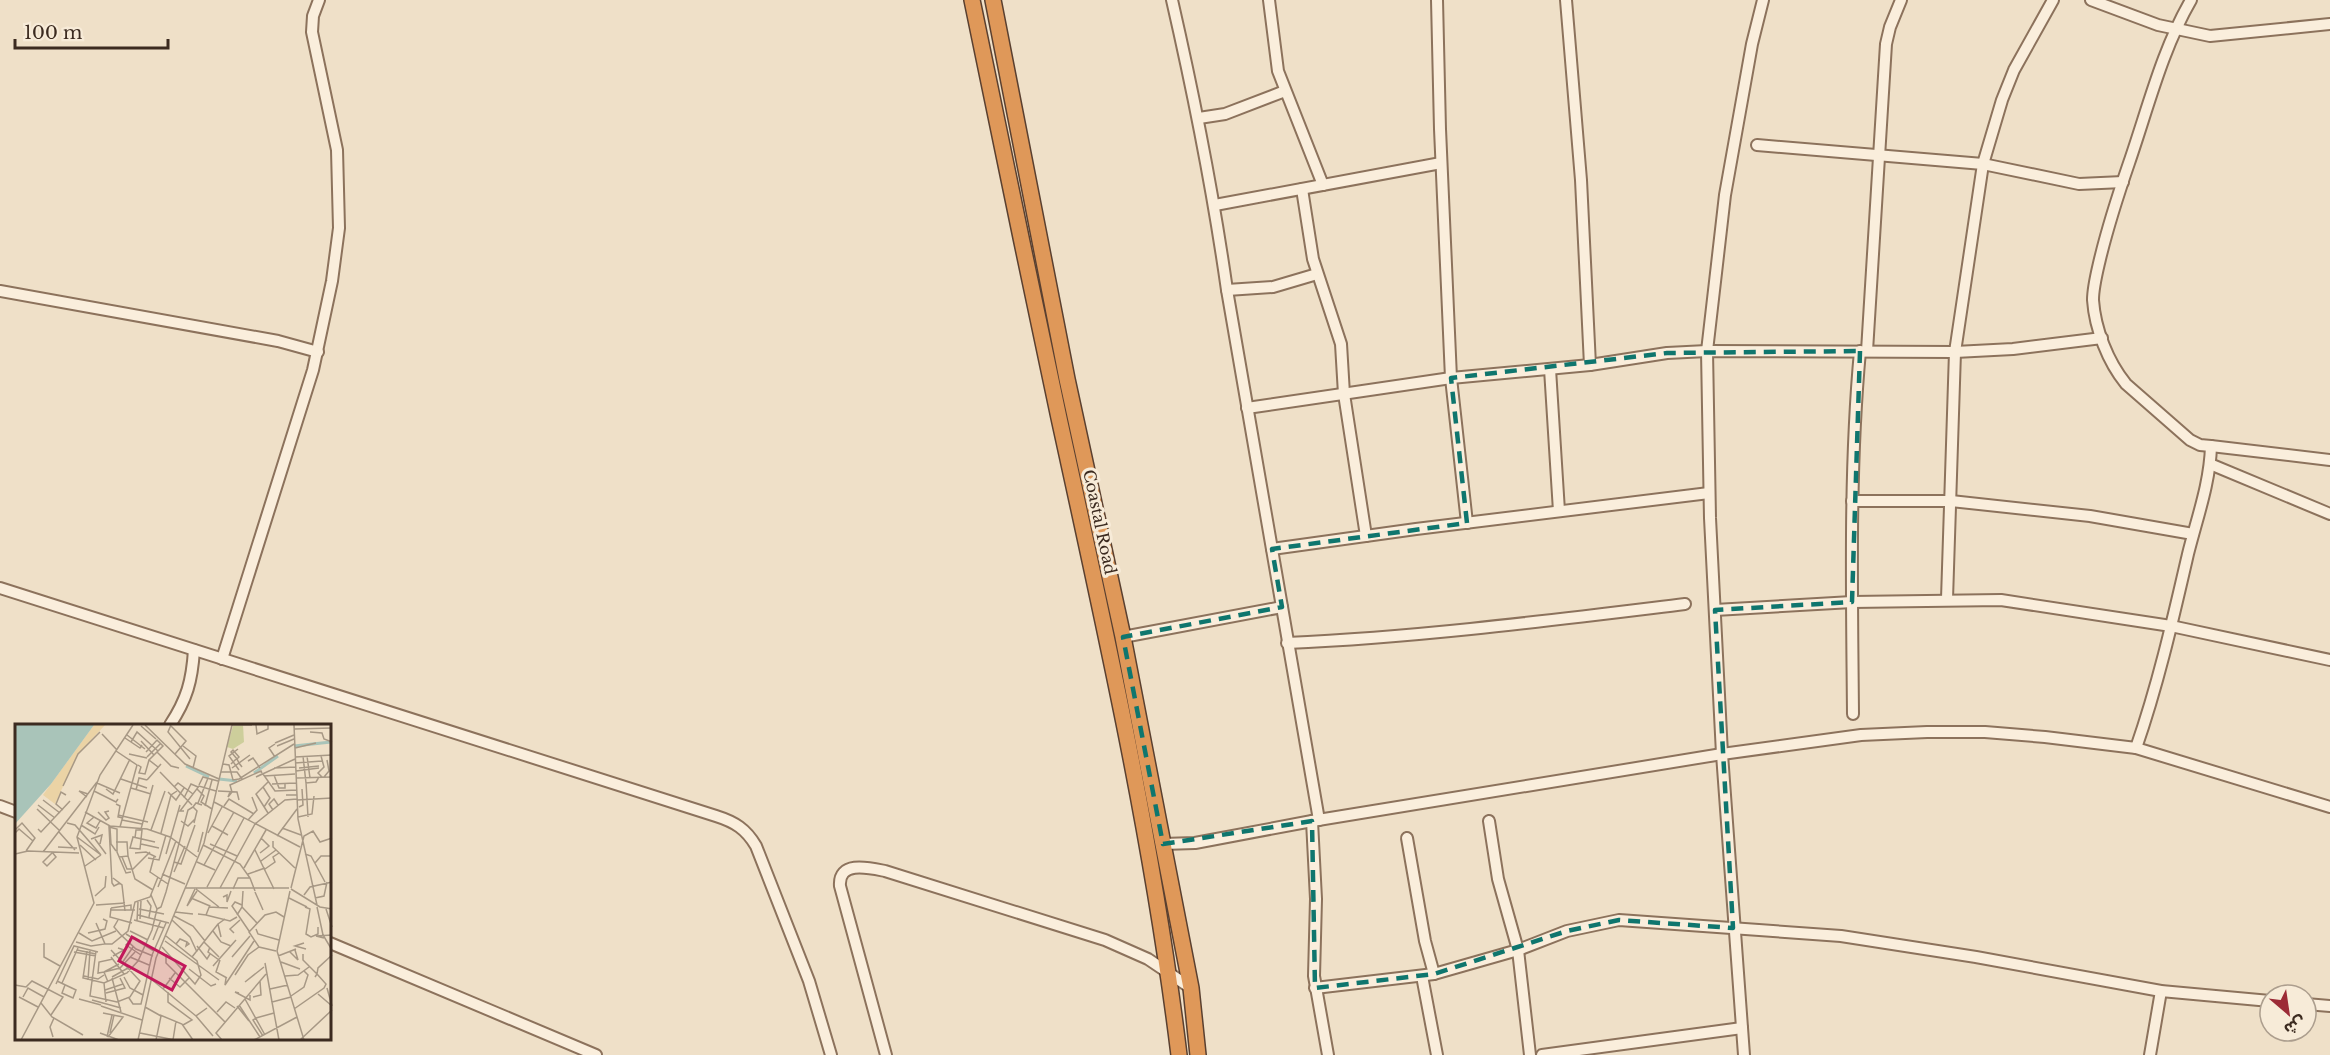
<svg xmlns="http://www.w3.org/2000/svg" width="2330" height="1055" viewBox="0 0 2330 1055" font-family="'Libre Baskerville','Noto Sans Arabic',serif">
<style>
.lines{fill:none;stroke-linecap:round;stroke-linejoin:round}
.minor-casing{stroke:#8c725c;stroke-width:14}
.highway-casing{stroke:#5a4030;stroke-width:18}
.minor{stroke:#faeedc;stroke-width:10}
.highway{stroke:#df9859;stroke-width:15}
.marked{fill:none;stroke:#0f766e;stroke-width:4.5;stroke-dasharray:12 8;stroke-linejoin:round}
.labels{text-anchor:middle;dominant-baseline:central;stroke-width:6;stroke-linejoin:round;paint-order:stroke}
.street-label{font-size:16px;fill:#3c2b20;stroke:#f7ebd8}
.inset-river{fill:none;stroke:#a9c4b9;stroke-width:3}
.inset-road{fill:none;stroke:#a79885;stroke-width:1.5}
.view{fill:#c2185b;fill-opacity:0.15;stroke:#c2185b;stroke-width:3}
.inset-edge{fill:none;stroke:#3c2b20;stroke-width:3}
</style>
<rect width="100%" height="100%" fill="#efe0c8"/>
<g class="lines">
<defs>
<g id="minor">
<path d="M 1172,0 C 1194,96 1213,192 1227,290 L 1319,820"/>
<path d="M 1269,0 L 1278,71 L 1323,185"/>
<path d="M 1437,0 L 1440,129 L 1451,378 L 1467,523"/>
<path d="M 1566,0 L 1581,180 L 1590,365"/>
<path d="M 2091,0 L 2158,25 L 2210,36 L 2330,24"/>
<path d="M 2191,0 C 2162,50 2148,108 2129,163 C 2118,195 2108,226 2100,259 C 2097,272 2093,287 2093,300 C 2095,329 2108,362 2126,384 L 2190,440 L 2200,445 L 2211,446 L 2330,460"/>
<path d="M 1199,118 L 1225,114 L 1285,91"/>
<path d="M 1757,145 L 1983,164 L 2079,184 L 2123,182"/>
<path d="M 1302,189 L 1313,259 L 1341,344 L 1344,394 L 1366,536"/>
<path d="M 1215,205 L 1441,163"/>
<path d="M 1227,290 L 1273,287 L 1317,274"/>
<path d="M 0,291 L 278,341 L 318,352"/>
<path d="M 1867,351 L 1886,44 L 1890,27 L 1901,0"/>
<path d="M 1550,369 L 1559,511"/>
<path d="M 1247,408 L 1451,378 L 1590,365 L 1667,353 L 1707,351 L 1955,352 L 2013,349 L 2102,338"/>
<path d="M 2210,464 L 2330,514"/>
<path d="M 1852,501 L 1951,501 L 2090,516 L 2193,534"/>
<path d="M 1272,549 L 1416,529 L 1709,493"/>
<path d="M 0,588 L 716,816 C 735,822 746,829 756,846 L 809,981 L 831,1055"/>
<path d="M 1947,599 L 1955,352 L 1983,164 L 2002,100 L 2014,70 L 2053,0"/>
<path d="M 1715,610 L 1852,602 L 2001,600 L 2171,626 L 2330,660"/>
<path d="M 1123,637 L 1282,607"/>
<path d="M 1287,643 C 1421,637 1553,620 1685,604"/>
<path d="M 222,659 L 313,370 L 332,281 L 339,228 L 337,150 L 312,32 L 313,16 L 319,0"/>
<path d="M 1853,714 C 1852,593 1849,471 1860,351"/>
<path d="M 170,725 C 187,699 192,681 194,650"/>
<path d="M 2136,748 C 2158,685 2173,619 2188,554 C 2197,518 2210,483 2211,446"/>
<path d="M 0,806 L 16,812"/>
<path d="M 1312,821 L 1316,899 L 1314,976 L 1328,1055"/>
<path d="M 1489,821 L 1498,879 L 1518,950 L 1530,1055"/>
<path d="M 1407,838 L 1425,941 L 1434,974"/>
<path d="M 1163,844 L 1195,843 L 1312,821 L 1722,754 L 1861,735 L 1927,732 L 1985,732 L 2045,737 L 2136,748 L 2330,807"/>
<path d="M 330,943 L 596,1055"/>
<path d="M 1422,976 L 1437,1055"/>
<path d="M 1315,988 L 1434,974 L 1518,950 L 1567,931 L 1619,920 L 1841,936 L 1976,957 L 2161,991 L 2270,1001"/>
<path d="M 2306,1004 L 2330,1006"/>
<path d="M 886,1055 L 840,886 C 838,860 870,868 885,871 L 1105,940 L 1148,959 L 1191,988"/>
<path d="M 1542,1055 L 1742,1028"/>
<path d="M 1744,1055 L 1722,754 L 1710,518 L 1707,351 L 1725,195 L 1752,44 L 1763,0"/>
<path d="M 2150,1055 L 2161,991"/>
</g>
<g id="highway">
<path d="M 972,0 C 1001,139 1029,279 1059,418 C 1105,629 1153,841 1179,1055"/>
<path d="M 993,0 L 1067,379 L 1123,637 L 1163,844 L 1191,988 L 1198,1055"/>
</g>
</defs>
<use href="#minor" class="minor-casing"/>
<use href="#highway" class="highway-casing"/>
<use href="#minor" class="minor"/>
<use href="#highway" class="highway"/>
</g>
<path class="marked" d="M 1860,351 L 1852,602 L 1715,610 L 1733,928 L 1619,920 L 1567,931 L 1434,974 L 1315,988 L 1312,821 L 1163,844 L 1123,637 L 1282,607 L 1272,549 L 1467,523 L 1451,378 L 1667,353 Z"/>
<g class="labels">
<g class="street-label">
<text transform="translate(1100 522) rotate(78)">Coastal Road</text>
</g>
</g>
<g transform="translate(15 724)">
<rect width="316" height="316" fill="#efe0c8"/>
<path d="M 228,1 L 229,18 L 218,25 L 212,23 L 218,2 Z" fill="#cdce9b"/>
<path d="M 79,1 L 90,1 L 63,30 L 40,80 L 28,71 Z" fill="#ebd3a5"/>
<path d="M 0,1 L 79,1 L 36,60 L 0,100 Z" fill="#a9c4b9"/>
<path class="inset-river" d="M 279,22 L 316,18M 171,42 L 194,53M 239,49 L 263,32M 204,55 L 222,57"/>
<path class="inset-road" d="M 130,1 L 170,40 L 204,55M 155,1 L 171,17 L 160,30M 156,1 L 153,8 L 175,35M 217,1 L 237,1M 241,1 L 242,10 L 253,5 L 253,1M 279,1 L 283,95 L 302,181M 126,2 L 141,15M 279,5 L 317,4M 295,8 L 307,9 L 309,15 L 317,18M 87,10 L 102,26M 112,11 L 130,25M 110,14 L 125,24 L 127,21M 126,17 L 139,31M 116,18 L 122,8 L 143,27M 260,19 L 279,11M 168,22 L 181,32 L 178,44M 262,22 L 279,15M 280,24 L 301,19M 223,25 L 214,32 L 224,46M 101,27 L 122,41 L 105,103M 131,28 L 142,16 L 148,22 L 134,36 L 143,43M 142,28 L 156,42 L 164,44M 114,30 L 132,34M 288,32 L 291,59 L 301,58 L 304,53M 292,32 L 295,54M 306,32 L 309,43 L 303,49 L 307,53M 132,33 L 145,20M 260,33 L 254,24 L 260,20M 280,33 L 317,31M 233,37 L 238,34 L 245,44M 280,39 L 307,37M 208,40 L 214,41 L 218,56 L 224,55 L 279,20M 216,40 L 220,36 L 222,35 L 224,33 L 218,26 L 216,28 L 217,29 L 222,35 L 224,39 L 227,43M 123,41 L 126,43 L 124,49 L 130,50 L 134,36M 217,44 L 235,31M 259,44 L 281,43M 284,44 L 304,42M 281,47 L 304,44M 145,48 L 177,81M 206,48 L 222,48 L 227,55M 247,50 L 241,53 L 280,35M 248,50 L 260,67 L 282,66M 259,51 L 264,64 L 270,64 L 270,59M 249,52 L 280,50M 309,53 L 314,47 L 312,36M 281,54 L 317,53M 106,55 L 132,64M 132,56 L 146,40M 291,58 L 293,93M 82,59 L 105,69M 257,60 L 281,59M 184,61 L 188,53 L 203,57M 48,62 L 63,30 L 85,8M 159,63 L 163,59 L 178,70M 248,63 L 255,74 L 249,83M 116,64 L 136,70M 91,65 L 98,70 L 115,35M 182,65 L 189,72 L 186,78 L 197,85M 121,66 L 124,54 L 132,56M 79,67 L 101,78 L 103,75M 203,67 L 222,68 L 224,76M 153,68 L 161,76 L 169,64M 215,68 L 213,73 L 217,68 L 215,61 L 246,47 L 247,49M 279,71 L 271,71 L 282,71M 72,73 L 64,67 L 73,70M 169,74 L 176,60 L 183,63M 28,76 L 45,89M 282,76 L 317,74M 199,78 L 285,123M 183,79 L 193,54M 101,80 L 105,82 L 103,93 L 108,94M 23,81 L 40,94M 190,82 L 197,56M 209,82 L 214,75 L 239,90M 284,83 L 288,81 L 287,65M 22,85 L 45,107M 48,86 L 41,80 L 46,68 L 51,71M 258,86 L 254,80 L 259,75 L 263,81M 169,87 L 165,87 L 184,62 L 201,67M 70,88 L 95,102 L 132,105 L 155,113 L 182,133M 83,88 L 91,96 L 94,94 L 90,88 L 94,87M 253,89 L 241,70 L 253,58M 103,91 L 133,98M 79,93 L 72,99 L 81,104 L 85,97M 283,93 L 297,90 L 299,72M 107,96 L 127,100M 233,96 L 242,86 L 237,73M 166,97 L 173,102 L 180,95M 52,99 L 60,101 L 86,131M 179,99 L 182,87 L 178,83 L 181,79 L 187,81M 66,101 L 80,110 L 84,103M 197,102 L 213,111M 95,104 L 96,120 L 101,127M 267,104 L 286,111M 23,105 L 26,108 L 55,77M 126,105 L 138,61M 0,106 L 7,99 L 20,114 L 11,127M 136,106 L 150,67M 44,108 L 60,126M 0,109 L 4,105 L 18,117M 146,109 L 156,71 L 162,67M 193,109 L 207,83M 262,112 L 282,85M 62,113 L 86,131M 118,113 L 115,124 L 125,125 L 127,106 L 121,106 L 120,114M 76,115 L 87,111 L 85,120M 80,115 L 91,130M 117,117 L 118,113 L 140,118M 258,117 L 258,123 L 280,144M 101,118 L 112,118 L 113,132M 126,120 L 144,124M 195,120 L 222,132M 65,121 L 81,136M 188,121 L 225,140 L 235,154M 43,123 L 62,124M 240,126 L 259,165M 28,128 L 82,58M 183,128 L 188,108M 37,129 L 28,138 L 32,142 L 41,133 L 37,128M 120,129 L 131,128 L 141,133M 245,129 L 254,122 L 246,114M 0,130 L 13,127 L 64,129M 151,130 L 165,81M 290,130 L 296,132 L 310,158M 104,133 L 113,132 L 120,155 L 138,166M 107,133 L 112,145 L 118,145 L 135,128M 139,133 L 135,148 L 153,160M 133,134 L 144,136 L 151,111M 246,137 L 261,126M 159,138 L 166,140 L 180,101M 182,138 L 200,146M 300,139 L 306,132 L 317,132M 189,141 L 219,88M 70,142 L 86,131M 229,144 L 251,106M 250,145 L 260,138 L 258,133 L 264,129M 159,148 L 170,122M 147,150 L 170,160M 233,150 L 250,144M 98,154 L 107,161 L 110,187M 105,159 L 99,162 L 97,159 L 94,103 L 102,105 L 102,128 L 111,149 L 116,148M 143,163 L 161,117M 192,163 L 229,94M 170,164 L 274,164M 205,164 L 240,100 L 270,76 L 282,75M 276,164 L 289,112 L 298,107 L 305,118 L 317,114M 181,165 L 204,183M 218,165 L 223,154 L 235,154 L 240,167M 276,165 L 305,183 L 317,185M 275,167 L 262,227 L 289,316M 240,168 L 248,186M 289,171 L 295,163 L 317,158M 80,172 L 90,163 L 91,152M 208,173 L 212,171 L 212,178 L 216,167M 176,174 L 195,182M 274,174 L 292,183M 300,174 L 309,172 L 312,158M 132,176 L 136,182 L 134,193M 81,181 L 110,179M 227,181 L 220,178 L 217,182 L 234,207M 172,182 L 182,167M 172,182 L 180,165M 194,183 L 213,184M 227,183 L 242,199M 290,183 L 295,185 L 291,210 L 296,213 L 303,210 L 303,203M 302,183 L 308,211 L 317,226M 96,184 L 95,193 L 117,199M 96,184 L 116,181 L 116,186M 124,185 L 149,190M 142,185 L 146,183 L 151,168 L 173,86 L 178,83M 311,185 L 317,203M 95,186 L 120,186M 160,188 L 178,190M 183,190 L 191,191 L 195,181M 123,191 L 154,199M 191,191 L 215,197 L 222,193M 222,191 L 227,183 L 228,167M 159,192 L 178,202 L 190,217M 125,195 L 126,177M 103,196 L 99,203 L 105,210 L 121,225 L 138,232M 119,196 L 149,204M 157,196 L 175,213 L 182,228M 122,197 L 123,178M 241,205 L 243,210 L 264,216M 115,207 L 133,216M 198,207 L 206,218 L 216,222M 64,209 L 77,217 L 101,207M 73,209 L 90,205 L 92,197 L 88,195M 219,209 L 215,205 L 225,196M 111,210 L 139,227M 206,213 L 203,200 L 210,195M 309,214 L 301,212 L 317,211M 138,216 L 146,196M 150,217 L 204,256M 61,218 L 76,222 L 90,220 L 81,199M 114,218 L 111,221 L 126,231M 189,218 L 204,233M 29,219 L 29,233 L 45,242M 289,219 L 280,222 L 291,225M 90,220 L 97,220 L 113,207 L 120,178 L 135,173 L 143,153M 161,220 L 165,215 L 172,218 L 171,222 L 174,220 L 172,218M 182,222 L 192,235 L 195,230M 147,223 L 180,260 L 186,251 L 182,237 L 151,212M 195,223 L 193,228 L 204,236M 62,226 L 81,230M 72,227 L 68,254 L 89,259 L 112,249 L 123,237 L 137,206 L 142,185 L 136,171M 81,227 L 75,272 L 102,278 L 115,273 L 125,257 L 96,226M 261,227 L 244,223 L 234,208 L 250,191 L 261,188 L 269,193M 59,228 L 81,232M 275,228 L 283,236 L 280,226M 151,230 L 151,239 L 210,298M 288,230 L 288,236 L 302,250 L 300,253M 137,231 L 151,199M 98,232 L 109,226 L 103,224M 263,232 L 281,225M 96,233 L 109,250M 115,233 L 134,241M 177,233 L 203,200M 217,233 L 235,212M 205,236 L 201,248 L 212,254M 266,238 L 285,245M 107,239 L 118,223M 250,239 L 257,278M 104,240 L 89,248 L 105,244 L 120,228M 198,242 L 221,216M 174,245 L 196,262 L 201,260M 220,251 L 233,231 L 244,223M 69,252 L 83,255 L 89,251M 270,252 L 283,251 L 294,243M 97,253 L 113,244M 109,253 L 115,264 L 128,271M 97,254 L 106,288M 154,254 L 165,263 L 174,254M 211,254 L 210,261 L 239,217M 136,255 L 181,292M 73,256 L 75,227M 42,257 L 61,266 L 58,274 L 47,269 L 50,261M 93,258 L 89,248 L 83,249 L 84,238 L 98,235M 230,258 L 249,243M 47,259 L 63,224M 89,259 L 91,278M 41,260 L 59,222 L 83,228M 0,261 L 11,263 L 17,257 L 48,273 L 36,291M 312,264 L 317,282M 148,265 L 160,249M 255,265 L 273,261M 90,266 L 108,260M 153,268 L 153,278 L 177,296 L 168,301M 91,269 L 110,264 L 105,254M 224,269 L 220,268 L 235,276 L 235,271M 303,270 L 317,282M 276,272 L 289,263 L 293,251 L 289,247M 4,273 L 23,283M 8,273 L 13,264 L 29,273M 238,273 L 246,271 L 245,257M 114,274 L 118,280 L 126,280 L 137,231M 64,275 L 86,281M 230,275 L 250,311M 77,276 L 106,284M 26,279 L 37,293 L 68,311M 224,281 L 245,313M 86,282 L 127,296M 222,282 L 234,297M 130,283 L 146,292 L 141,316M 192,284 L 181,292 L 198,312M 279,285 L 309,264 L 311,260 L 302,250 L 303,244 L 317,231M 202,288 L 211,278 L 220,284M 88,289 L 108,293 L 93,313M 145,291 L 167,300 L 178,316M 241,294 L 238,296 L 248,312M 241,294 L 259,289M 85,309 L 104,316M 95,309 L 99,291M 125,309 L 160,316M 38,313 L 35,303 L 39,294M 92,313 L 97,291M 6,316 L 79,179 L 62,113 L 85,51 L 118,1M 123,316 L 141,234 L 189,119 L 217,1M 158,316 L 161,297M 207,316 L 201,309 L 251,250M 239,316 L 282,293M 264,316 L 257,278 L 276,273M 285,316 L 317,286"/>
<path class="view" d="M 117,213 L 170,242 L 157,266 L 104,237 Z"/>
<rect width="316" height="316" class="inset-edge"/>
</g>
<g transform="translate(2288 1013) rotate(151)"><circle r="28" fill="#f7ebd8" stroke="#ac9e8e" stroke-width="1.5"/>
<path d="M0-4.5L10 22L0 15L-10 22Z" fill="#9c2b36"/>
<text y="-9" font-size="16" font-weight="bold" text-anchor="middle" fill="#3c2b20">ش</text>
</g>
<path d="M15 39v9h153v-9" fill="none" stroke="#3c2b20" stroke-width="3"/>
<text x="24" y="39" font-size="18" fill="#3c2b20" stroke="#f7ebd8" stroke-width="4.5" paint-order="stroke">100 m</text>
</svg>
